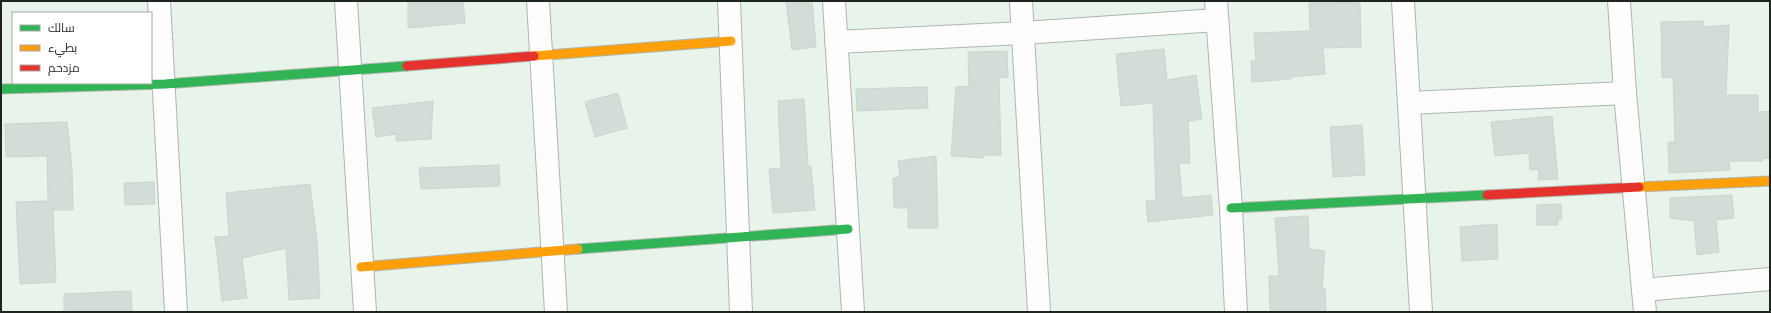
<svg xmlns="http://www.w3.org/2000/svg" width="1771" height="313" viewBox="0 0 1771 313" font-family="'Noto Serif',Cairo,serif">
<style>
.building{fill:#d1ddd6;stroke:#cad5ce}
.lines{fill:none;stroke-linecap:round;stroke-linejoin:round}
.street-casing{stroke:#adb6af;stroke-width:24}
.fast-casing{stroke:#adb6af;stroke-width:11}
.slow-casing{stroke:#adb6af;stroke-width:11}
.jam-casing{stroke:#adb6af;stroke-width:11}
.street{stroke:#fcfdfc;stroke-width:22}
.fast{stroke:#30b455;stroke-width:9}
.slow{stroke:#ff9f0a;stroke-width:9}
.jam{stroke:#e5322d;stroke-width:9}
</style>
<rect width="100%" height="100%" fill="#e8f4ea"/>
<g class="building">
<path d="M 408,1 L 463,1 L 465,23 L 408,28 Z"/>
<path d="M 786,1 L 812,1 L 816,47 L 792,50 Z"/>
<path d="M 1309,1 L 1360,3 L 1361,47 L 1323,48 L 1325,74 L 1291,77 L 1291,79 L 1252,82 L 1251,61 L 1256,61 L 1254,33 L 1310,31 Z"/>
<path d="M 1703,21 L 1703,27 L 1729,25 L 1726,95 L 1758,95 L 1758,112 L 1770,111 L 1770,158 L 1762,159 L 1762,161 L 1729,161 L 1730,170 L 1669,173 L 1668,142 L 1675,142 L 1673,77 L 1662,78 L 1661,22 Z"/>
<path d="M 1164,49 L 1167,80 L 1196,75 L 1202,119 L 1188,121 L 1190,163 L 1179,163 L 1182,198 L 1211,195 L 1213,215 L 1148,222 L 1146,201 L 1156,200 L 1153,103 L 1121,106 L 1116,54 Z"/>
<path d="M 1007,51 L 1008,77 L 999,78 L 1001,155 L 984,155 L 984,158 L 951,156 L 956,87 L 969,86 L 968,52 Z"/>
<path d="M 927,87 L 928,108 L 857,111 L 856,89 Z"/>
<path d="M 618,93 L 627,128 L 595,137 L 585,102 Z"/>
<path d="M 804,99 L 808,166 L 811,166 L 815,210 L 773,213 L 769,169 L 781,168 L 778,101 Z"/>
<path d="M 433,101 L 431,139 L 396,141 L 396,134 L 376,137 L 372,108 Z"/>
<path d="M 1552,116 L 1558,179 L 1538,180 L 1539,169 L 1530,170 L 1529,153 L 1495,156 L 1491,122 Z"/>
<path d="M 67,122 L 72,168 L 73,210 L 53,210 L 56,282 L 20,284 L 16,202 L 48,201 L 47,156 L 6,157 L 5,124 Z"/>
<path d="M 1362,125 L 1365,175 L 1333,177 L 1330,127 Z"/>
<path d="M 936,156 L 938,228 L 908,228 L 908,208 L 894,208 L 893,178 L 900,177 L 898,161 Z"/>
<path d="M 499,165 L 500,186 L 421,189 L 419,168 Z"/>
<path d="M 154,182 L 155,204 L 125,205 L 124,183 Z"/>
<path d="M 310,184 L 317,240 L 320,298 L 289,300 L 286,248 L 242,258 L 247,298 L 222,301 L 215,237 L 229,236 L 226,193 Z"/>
<path d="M 1732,195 L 1734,218 L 1716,220 L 1719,252 L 1697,255 L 1694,221 L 1670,218 L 1670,198 Z"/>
<path d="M 1561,204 L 1562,219 L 1558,219 L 1558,225 L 1537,225 L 1537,205 Z"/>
<path d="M 1308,216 L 1309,249 L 1325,251 L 1322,289 L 1325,289 L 1326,312 L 1270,312 L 1269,276 L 1279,276 L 1275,218 Z"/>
<path d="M 1497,224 L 1498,259 L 1462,261 L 1460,227 Z"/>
<path d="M 131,291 L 132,312 L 64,312 L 64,294 Z"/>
</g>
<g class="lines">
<defs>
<g id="street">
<path d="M 159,1 L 176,312"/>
<path d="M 346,1 L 365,312"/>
<path d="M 538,1 L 556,312"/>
<path d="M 729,1 L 741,312"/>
<path d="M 834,1 L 853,312"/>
<path d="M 1021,1 L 1039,312"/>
<path d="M 1216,1 L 1231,208 L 1236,312"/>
<path d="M 1403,1 L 1421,312"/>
<path d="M 1619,1 L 1625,93 L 1645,312"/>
<path d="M 836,42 L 1023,33 L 1217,20"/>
<path d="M 1409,103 L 1625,93"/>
<path d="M 1643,290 L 1770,279"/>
</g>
<g id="fast">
<path d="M 1,89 L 165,84 L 407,66"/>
<path d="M 1231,208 L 1487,195"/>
<path d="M 578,249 L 848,229"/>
</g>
<g id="slow">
<path d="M 534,56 L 731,41"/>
<path d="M 1639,187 L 1770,181"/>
<path d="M 361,267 L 578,249"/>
</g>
<g id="jam">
<path d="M 407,66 L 534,56"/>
<path d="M 1487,195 L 1639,187"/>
</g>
</defs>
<use href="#street" class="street-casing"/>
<use href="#fast" class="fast-casing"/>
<use href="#slow" class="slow-casing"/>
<use href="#jam" class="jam-casing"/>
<use href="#street" class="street"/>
<use href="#fast" class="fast"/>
<use href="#slow" class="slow"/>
<use href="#jam" class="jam"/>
</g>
<rect width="1771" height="313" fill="none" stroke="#1d251e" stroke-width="4"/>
<rect x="12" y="12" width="140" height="72" fill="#ffffff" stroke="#a5a8a5"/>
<rect x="20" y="25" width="20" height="6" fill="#30b455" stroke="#a5a8a5"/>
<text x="48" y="32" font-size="12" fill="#1d251e">سالك</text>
<rect x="20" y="45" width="20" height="6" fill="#ff9f0a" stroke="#a5a8a5"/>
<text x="48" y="52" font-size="12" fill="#1d251e">بطيء</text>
<rect x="20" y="65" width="20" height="6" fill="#e5322d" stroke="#a5a8a5"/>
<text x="48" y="72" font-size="12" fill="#1d251e">مزدحم</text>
</svg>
